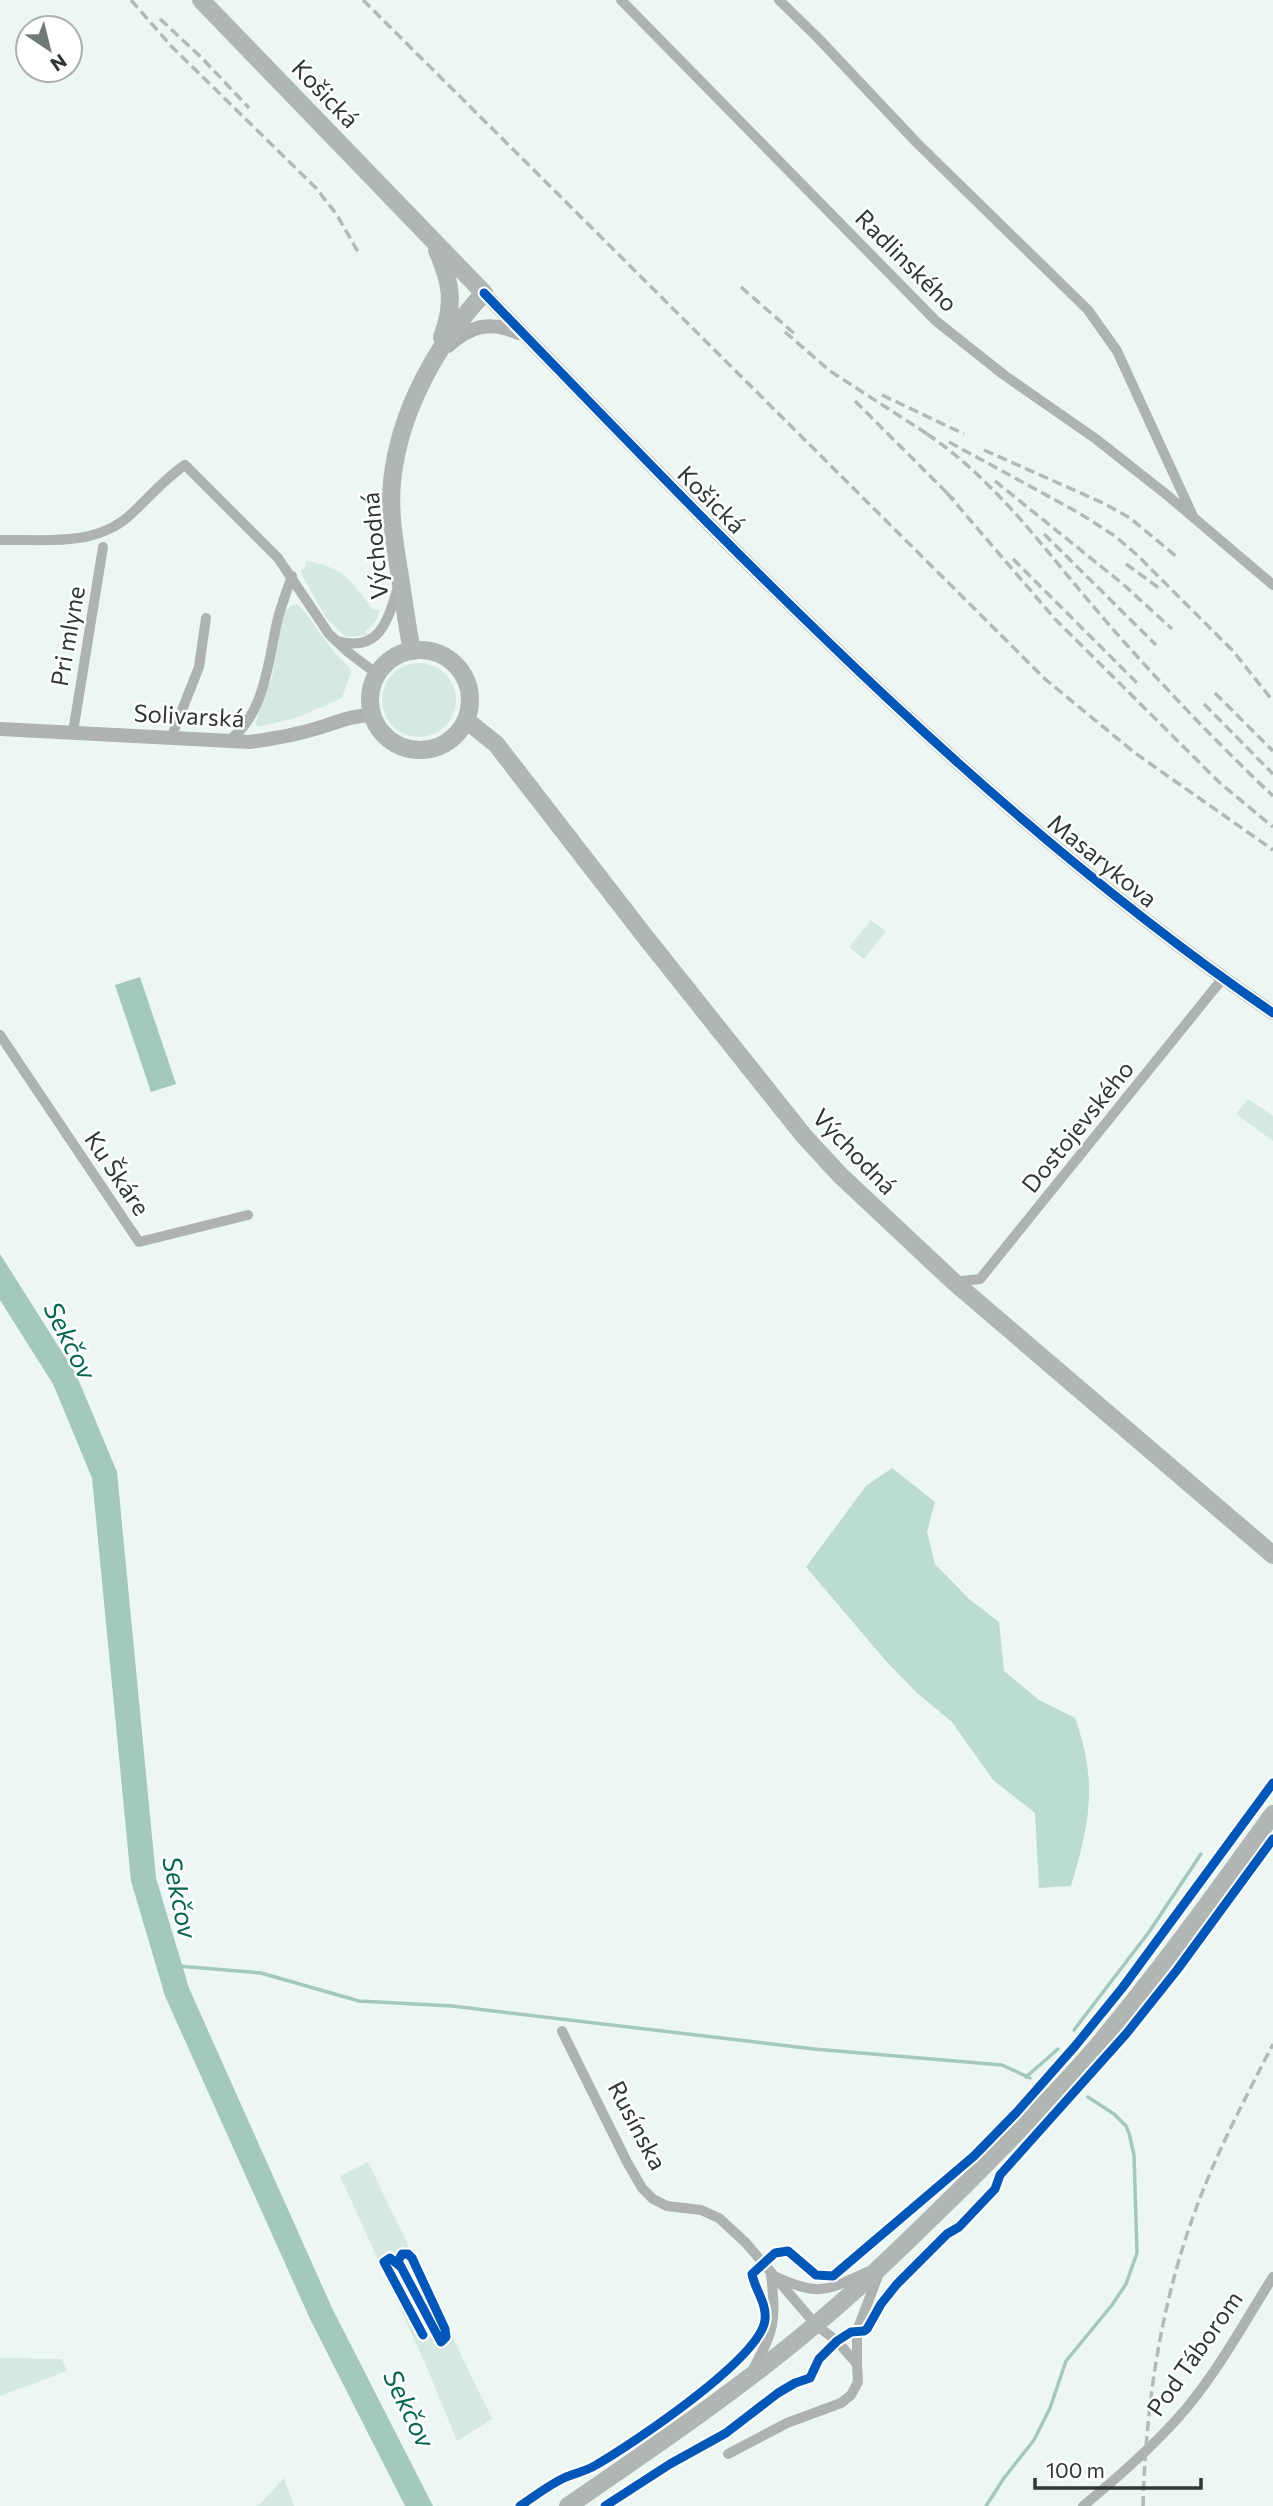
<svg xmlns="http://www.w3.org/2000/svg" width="1273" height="2506" viewBox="0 0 1273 2506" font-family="Commissioner,sans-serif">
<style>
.green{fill:#d5e9e2}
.forest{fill:#bcdbd1}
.water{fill:#a4c8bc}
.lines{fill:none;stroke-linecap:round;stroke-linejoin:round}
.stream{stroke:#a4c8bc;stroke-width:3.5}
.minor{stroke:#aeb2b1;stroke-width:10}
.tertiary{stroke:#aeb2b1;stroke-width:14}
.primary{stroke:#b0b6b3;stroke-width:18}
.rail{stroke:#b2b9b7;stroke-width:3.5;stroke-dasharray:10 5;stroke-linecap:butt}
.cycleway-casing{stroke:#fff;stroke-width:13}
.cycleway{stroke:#0057b8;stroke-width:9}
.labels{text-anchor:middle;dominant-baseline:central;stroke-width:5;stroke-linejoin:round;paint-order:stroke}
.street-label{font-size:24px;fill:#2f3633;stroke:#fff}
.water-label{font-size:26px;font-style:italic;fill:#076451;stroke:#fff}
</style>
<rect width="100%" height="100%" fill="#ecf7f3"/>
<g class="green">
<path d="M 308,561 C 346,569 350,580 373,609 L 380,610 L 376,621 L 365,632 L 367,635 L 346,637 L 326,618 L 302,575 L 301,569 L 305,569 L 306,562 Z"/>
<path d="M 294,604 L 300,606 L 304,611 L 334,652 L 352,670 L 342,698 L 299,717 L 259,727 L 255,724 L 272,677 L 284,611 Z"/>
<circle cx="419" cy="700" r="37"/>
<path d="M 871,920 L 886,931 L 864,959 L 849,947 Z"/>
<path d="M 1248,1099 L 1273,1116 L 1273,1141 L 1236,1114 Z"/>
<path d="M 368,2162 L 492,2419 L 457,2441 L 425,2363 L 340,2176 Z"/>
<path d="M 0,2358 L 62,2359 L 67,2371 L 0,2396 Z"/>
<path d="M 284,2478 L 294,2506 L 255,2506 L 260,2504 Z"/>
</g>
<path class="forest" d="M 892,1468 L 935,1502 L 927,1532 L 935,1564 L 969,1599 L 999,1622 L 1004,1671 L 1039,1700 L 1075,1718 C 1098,1782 1090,1823 1071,1886 L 1039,1888 L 1035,1813 L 993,1780 L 952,1722 L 917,1693 L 886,1661 L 806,1567 L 866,1486 Z"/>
<g class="water">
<path d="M 140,977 L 176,1084 L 151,1092 L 115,985 Z"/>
<path d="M 0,1254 L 76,1374 L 117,1472 L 156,1878 L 189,1988 L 332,2308 L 433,2506 L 405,2506 L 310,2319 L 165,1996 L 131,1881 L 92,1478 L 53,1384 L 0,1300 Z"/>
</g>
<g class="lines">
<g class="stream">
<path d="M 178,1966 L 261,1973 L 359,2001 L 452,2006 L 814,2049 L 1002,2065 L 1030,2078"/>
<path d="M 1074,2030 L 1149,1932 L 1201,1854"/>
<path d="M 1026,2077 L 1058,2049"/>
<path d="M 986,2506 L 1004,2478 L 1034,2440 L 1050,2408 L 1066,2361 L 1112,2305 L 1126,2284 L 1137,2253 L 1134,2155 L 1129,2133 L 1126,2126 L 1114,2114 L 1088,2097"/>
</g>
<g class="minor">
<path d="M 621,0 L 936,321 L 1004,375 L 1096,439 L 1167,495 L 1273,585"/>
<path d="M 779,0 L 818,38 L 917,143 L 1088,310 L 1117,351 L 1192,514"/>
<path d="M 0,540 C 44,539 94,547 129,516 C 148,499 164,479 185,465 L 278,558 L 329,634 L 348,652 L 377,674"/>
<path d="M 337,641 C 380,653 388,620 398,587"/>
<path d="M 73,732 L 103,547"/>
<path d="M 171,738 L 199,667 L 206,618"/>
<path d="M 227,742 C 266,715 268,660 278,618 C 282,604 287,590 292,576"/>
<path d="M 0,1035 L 139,1242 L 248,1215"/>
<path d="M 954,1282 L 980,1279 L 1223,978"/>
<path d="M 562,2031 L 627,2162 L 642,2188 L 653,2199 L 667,2206 L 701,2210 L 719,2218 L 746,2243 L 816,2325 L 837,2341 L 857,2364 L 858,2382 L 851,2395 L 841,2403 L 787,2423 L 728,2454"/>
<path d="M 774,2276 C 819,2296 824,2292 867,2272"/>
<path d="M 857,2364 L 857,2331 L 879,2273"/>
<path d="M 752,2371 C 775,2329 776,2322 771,2274"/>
<path d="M 1083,2506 C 1116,2479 1148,2451 1177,2419 C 1215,2377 1243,2324 1273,2277"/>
</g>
<g class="tertiary">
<path d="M 484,293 C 731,548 978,811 1273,1013"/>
<path d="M 448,346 C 470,326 490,320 518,333"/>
<path d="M 0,729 L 250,742 C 271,739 291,736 311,730 C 335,724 346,716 372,715"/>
</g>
<g class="primary">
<path d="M 201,0 L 484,293 C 437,344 399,411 392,482 C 389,514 395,545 400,577 C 404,602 407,626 412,651"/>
<path d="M 437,250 C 451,282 455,303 442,337"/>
<circle cx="420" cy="700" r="50"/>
<path d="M 466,720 L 496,744 L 647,939 L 804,1136 L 840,1175 L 954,1282 L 1273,1555"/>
<path d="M 568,2506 C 652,2448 737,2391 815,2325 C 868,2281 917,2232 966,2184 C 1007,2143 1048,2102 1087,2058 C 1153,1981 1213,1897 1273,1814"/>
</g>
<g class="rail">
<path d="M 131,0 L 172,47 L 316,188 L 337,215 L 358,252"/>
<path d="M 363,0 L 1045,679 L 1135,753 L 1273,850"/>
<path d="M 160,19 L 202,58 L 249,108"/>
<path d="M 741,287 L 796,335"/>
<path d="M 785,332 L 830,371 L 935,439"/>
<path d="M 882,395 L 964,434"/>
<path d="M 855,401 L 954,500"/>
<path d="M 927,434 C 994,479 1042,546 1093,606 C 1150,673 1210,736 1273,796"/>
<path d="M 949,442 L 1079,513 L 1115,536 L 1137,555 L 1233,651 L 1273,701"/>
<path d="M 984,450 L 1103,503 L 1130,518 L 1177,557"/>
<path d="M 995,481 L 1124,585 L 1172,629"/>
<path d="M 947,493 L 1055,619 L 1220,783 L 1273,827"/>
<path d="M 1044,534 L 1156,645"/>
<path d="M 1013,559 L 1137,683"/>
<path d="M 1126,564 L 1159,588"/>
<path d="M 1215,693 L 1273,751"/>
<path d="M 1204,704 L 1273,774"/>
<path d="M 1143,2506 C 1146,2398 1162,2294 1202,2193 C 1222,2142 1248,2093 1273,2044"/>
</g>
<defs>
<g id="cycleway">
<path d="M 484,293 C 731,548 978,811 1273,1013"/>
<path d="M 402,2254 L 408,2254 L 412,2258 L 445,2329 L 446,2337 L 441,2342 L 400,2265 L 398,2261 Z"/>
<path d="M 401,2267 L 390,2258 L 384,2262 L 423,2335"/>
<path d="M 520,2506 C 535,2496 550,2484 566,2477 C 576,2473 586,2471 596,2465 C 632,2444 760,2359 765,2320 C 767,2303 755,2290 752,2274 L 775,2253 L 788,2251 L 816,2275 L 833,2276 L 974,2156 L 1016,2113 L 1076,2045 L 1123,1987 L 1273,1783"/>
<path d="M 605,2506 L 670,2464 L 726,2433 L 778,2393 L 795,2383 L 810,2378 L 819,2359 L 837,2341 L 851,2332 L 864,2331 L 867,2329 L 881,2304 L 897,2284 L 947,2234 L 959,2227 L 995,2189 L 1000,2175 L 1126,2034 L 1177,1970 L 1273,1839"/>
</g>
</defs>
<use href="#cycleway" class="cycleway-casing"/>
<use href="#cycleway" class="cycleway"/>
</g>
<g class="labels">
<g class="street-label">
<text transform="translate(326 93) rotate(46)">Košická</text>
<text transform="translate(907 260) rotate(45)">Radlinského</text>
<text transform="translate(712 499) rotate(45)">Košická</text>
<text transform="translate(374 546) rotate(-95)">Východná</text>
<text transform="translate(67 636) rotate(-80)">Pri mlyne</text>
<text transform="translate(189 715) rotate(3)">Solivarská</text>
<text transform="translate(1103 860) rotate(39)">Masarykova</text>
<text transform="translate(1077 1126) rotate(-51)">Dostojevského</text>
<text transform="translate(855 1151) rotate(46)">Východná</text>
<text transform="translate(118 1173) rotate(56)">Ku Škáre</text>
<text transform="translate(638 2125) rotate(62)">Rusínska</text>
<text transform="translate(1194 2353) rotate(-55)">Pod Táborom</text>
</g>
<g class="water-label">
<text transform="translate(71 1340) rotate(63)">Sekčov</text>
<text transform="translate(181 1897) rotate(78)">Sekčov</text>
<text transform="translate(410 2408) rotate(64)">Sekčov</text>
</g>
</g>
<g transform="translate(49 49) rotate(145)"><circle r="33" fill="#ffffff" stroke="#acafad" stroke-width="2"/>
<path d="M0-5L12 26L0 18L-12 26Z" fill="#717a76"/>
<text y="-10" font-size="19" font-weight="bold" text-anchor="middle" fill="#2f3633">N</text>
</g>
<path d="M1035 2478v10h166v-10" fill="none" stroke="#2f3633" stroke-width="3.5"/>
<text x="1046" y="2478" font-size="21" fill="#2f3633" stroke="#ffffff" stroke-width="5" paint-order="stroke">100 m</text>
</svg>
